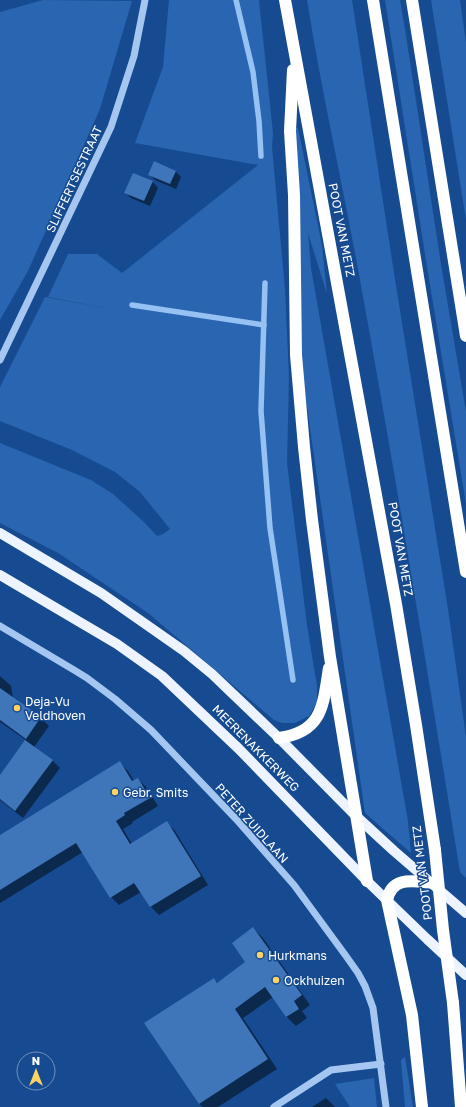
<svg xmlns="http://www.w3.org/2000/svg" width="466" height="1107" viewBox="0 0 466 1107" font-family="'Golos Text',sans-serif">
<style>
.green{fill:#2965b0}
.shadow{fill:#0007}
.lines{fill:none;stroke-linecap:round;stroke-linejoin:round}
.stream{stroke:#96c1f3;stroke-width:5.5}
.building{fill:#3f75b9}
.minor{stroke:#a4c6f0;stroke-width:7}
.major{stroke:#edf4ff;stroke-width:10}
.highway{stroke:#fff;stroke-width:12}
.highway-bridge{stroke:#fff;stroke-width:12}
.poi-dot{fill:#ffd363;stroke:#164b91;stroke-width:1.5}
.labels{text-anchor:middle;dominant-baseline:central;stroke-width:3;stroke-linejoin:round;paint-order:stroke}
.street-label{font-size:12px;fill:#fff;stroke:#164b91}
.poi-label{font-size:12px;fill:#fff;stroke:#164b91;text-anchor:start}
</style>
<rect width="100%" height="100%" fill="#164b91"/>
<g class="green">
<path d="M 43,0 L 132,1 L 100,109 L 28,271 L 0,320 L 0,12 Z"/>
<path d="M 169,0 L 259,0 L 273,133 L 272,147 L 285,289 L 289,377 L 287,463 L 307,625 L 317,686 L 317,703 L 309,716 L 295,723 L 282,723 L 274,720 L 148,613 L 58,553 L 0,523 L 0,443 L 91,480 L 113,494 L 144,522 L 157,536 L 163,534 L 170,529 L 140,492 L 115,472 L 72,450 L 0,421 L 0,387 L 45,297 L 105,308 L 48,297 L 68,254 L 97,254 L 122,273 L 258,165 L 135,143 L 163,67 Z"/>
<path d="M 307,0 L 352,0 L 394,273 L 448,609 L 466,737 L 466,878 L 460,872 C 428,675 396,477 360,280 C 343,186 322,94 307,0 Z"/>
<path d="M 385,0 L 400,0 L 405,29 L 441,264 L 466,412 L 466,504 L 427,267 Z"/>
<path d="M 431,0 L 460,0 L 466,42 L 466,220 Z"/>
<path d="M 294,128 L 298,128 L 322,245 L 327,294 L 308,233 L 311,268 L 408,821 L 411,853 L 365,813 L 301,365 Z"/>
<path d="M 405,1057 L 413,1107 L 405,1107 L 401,1060 Z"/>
<path d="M 374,1078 L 377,1107 L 350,1107 L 335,1084 Z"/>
</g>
<g class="shadow">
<path d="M 175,171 L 181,177 L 176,189 L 155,180 L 149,174 Z"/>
<path d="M 133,174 L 153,182 L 158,188 L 150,206 L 131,198 L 125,192 Z"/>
<path d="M 0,676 L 11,686 L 13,698 L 41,718 L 49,726 L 34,747 L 52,760 L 60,768 L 23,818 L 0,800 L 0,775 L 1,775 L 26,740 L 0,722 Z"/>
<path d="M 120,763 L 128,771 L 134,781 L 138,779 L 146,787 L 158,806 L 132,822 L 133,823 L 123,829 L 132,844 L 167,823 L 175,831 L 208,885 L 159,915 L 151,907 L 141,892 L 119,905 L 111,897 L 83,852 L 0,903 L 0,836 Z"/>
<path d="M 253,928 L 263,938 L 310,1005 L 302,1011 L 307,1018 L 296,1026 L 287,1017 L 273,997 L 243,1018 L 277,1069 L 218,1107 L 203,1107 L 199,1104 L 214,979 L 218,983 L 247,962 Z"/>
<path d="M 326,1098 L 335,1107 L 312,1107 Z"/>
</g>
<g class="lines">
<g class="stream">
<path d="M 236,0 L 253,72 L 259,121 L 261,156"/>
<path d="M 265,283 L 261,411 L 270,528 L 293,680"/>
<path d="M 132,305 L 264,325"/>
</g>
</g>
<g class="building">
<path d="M 154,161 L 176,171 L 170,184 L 148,175 Z"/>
<path d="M 133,173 L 153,181 L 144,201 L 124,193 Z"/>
<path d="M 0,688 L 41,717 L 26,739 L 0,720 Z"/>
<path d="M 25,740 L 53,760 L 15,811 L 0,799 L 0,775 Z"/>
<path d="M 120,761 L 132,781 L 138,778 L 150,798 L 124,813 L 125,815 L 116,821 L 130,844 L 167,821 L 201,876 L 150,907 L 134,883 L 110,898 L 76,843 L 0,890 L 0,835 Z"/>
<path d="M 253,927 L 302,995 L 294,1001 L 299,1009 L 286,1017 L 265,987 L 235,1009 L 268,1059 L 199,1104 L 144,1023 L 214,978 L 217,983 L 245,962 L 232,943 Z"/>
</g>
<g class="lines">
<g class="minor">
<path d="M 0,360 L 111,127 L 134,56 L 145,0"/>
<path d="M 0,626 L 74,670 L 87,678 L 115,699 L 151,730 L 236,819 L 294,885 L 346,956 L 358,973 L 365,986 L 373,1008 L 386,1107"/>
<path d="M 274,1107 L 331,1070 L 381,1064"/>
</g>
<g class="major">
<path d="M 0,533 L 101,593 L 184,651 L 212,674 L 279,738 L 356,816 L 394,851 L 466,913"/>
<path d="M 0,575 L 117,644 L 162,676 L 239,749 L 367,881 L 427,939 L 466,975"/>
</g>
<g class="highway">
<path d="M 285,0 L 396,604 L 416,725 L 435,850"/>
<path d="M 373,0 L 466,572"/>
<path d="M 412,0 L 466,336"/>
<path d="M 293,70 L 290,131 L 294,195 L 296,355 L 304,447 L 312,520 L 330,657 L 367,881"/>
<path d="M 279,738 C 323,732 323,705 329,668"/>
<path d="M 453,1003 L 461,1107"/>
<path d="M 422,1107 L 412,1015 L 387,900 C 392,876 413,881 432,883"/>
</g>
<path class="highway-bridge" d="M 435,850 L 443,930 L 453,1003"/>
</g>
<g class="poi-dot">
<circle cx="17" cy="708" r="4"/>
<circle cx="115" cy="792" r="4"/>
<circle cx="260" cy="955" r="4"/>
<circle cx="276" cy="980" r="4"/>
</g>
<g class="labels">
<g class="street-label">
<text transform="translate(74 179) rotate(-65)">SLIFFERTSESTRAAT</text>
<text transform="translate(342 230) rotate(79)">POOT VAN METZ</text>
<text transform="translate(401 549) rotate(80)">POOT VAN METZ</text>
<text transform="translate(256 748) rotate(45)">MEERENAKKERWEG</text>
<text transform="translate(252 823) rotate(48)">PETER ZUIDLAAN</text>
<text transform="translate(422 873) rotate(-97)">POOT VAN METZ</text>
</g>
<g class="poi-label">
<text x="25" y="701">Deja-Vu<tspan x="25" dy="14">Veldhoven</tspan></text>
<text x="123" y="792">Gebr. Smits</text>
<text x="268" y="955">Hurkmans</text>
<text x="284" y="980">Ockhuizen</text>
</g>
</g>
<g transform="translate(36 1071)"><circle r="19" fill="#164b91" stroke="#7393bd"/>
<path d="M0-3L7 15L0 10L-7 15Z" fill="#ffd363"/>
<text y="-6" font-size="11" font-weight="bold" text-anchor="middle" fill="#ffffff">N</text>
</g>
</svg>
